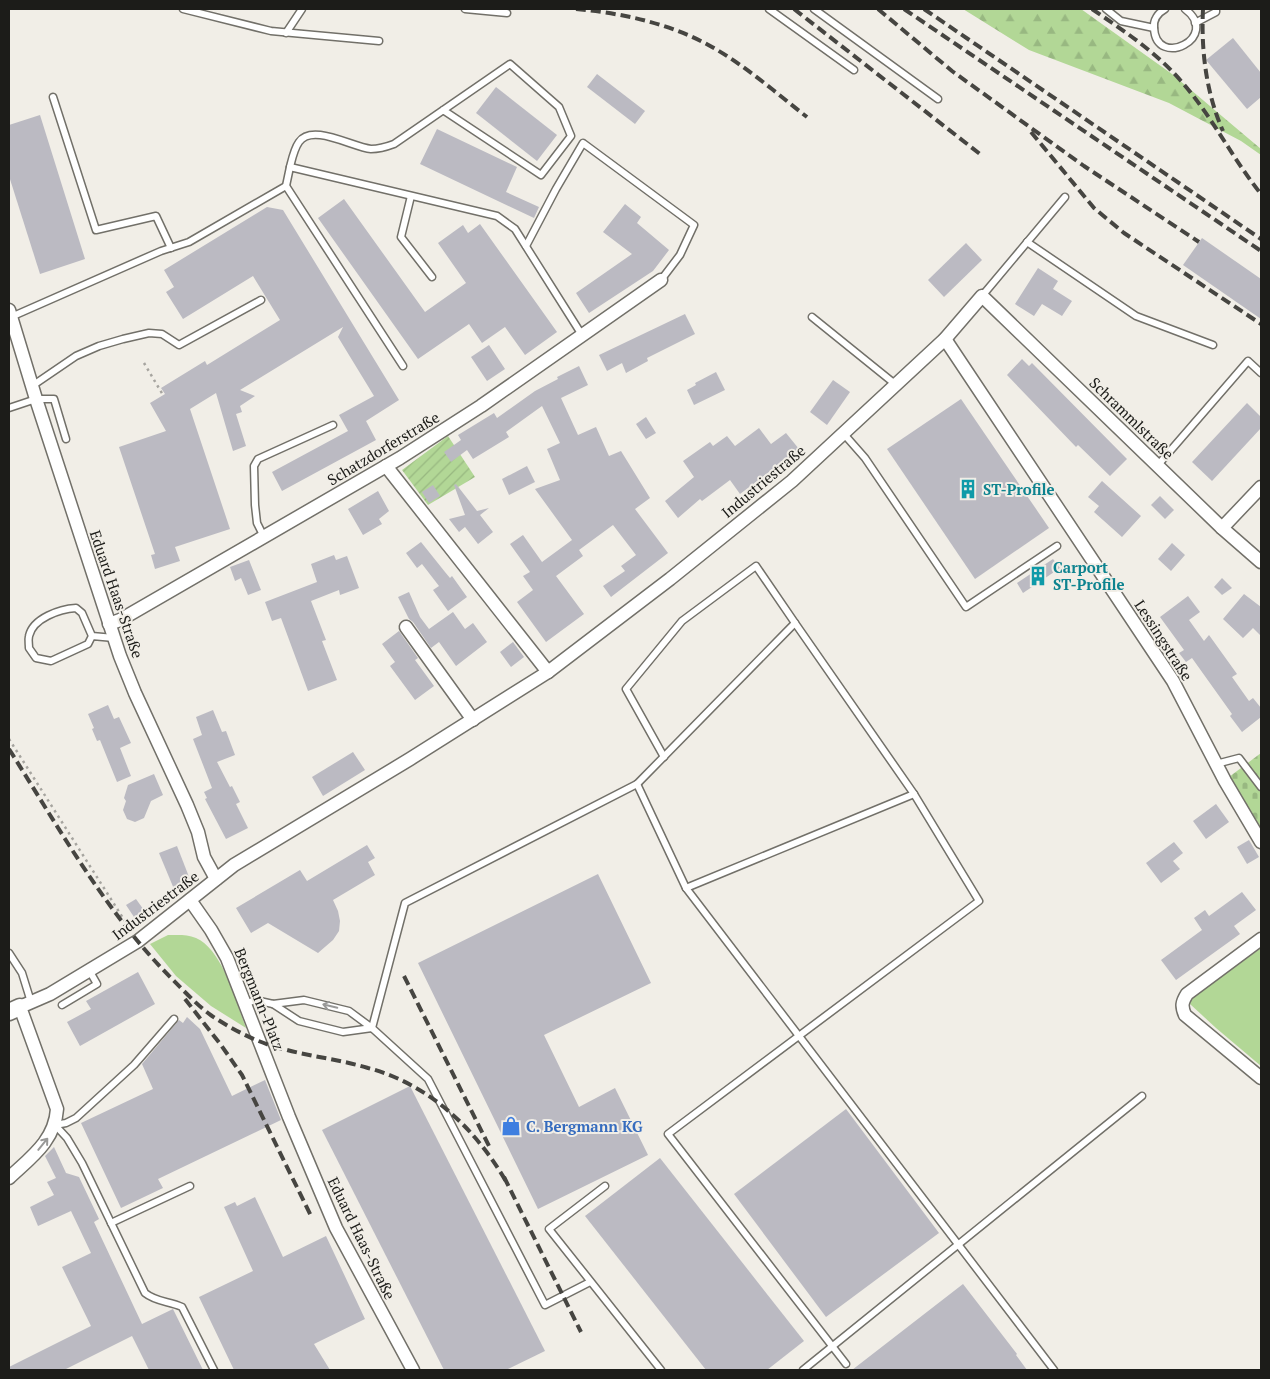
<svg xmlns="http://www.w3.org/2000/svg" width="1270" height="1379" viewBox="0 0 1270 1379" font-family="'PT Serif',serif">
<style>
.green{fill:#b2d796}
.forest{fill:url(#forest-firs)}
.cemetery{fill:url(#cemetery-stones)}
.garden{fill:url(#garden-furrows)}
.building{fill:#bbbac2}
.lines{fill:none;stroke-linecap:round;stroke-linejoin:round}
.service-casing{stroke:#727069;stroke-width:9}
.minor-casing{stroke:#727069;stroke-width:15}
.tertiary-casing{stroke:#727069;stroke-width:19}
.path{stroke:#a6a49f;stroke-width:2.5;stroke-dasharray:2.5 4;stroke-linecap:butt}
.service{stroke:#fff;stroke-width:6}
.minor{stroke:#fff;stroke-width:12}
.tertiary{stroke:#fff;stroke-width:16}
.rail{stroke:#464541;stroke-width:4;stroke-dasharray:10 5;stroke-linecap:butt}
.oneway{stroke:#999998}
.labels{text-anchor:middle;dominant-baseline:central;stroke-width:4;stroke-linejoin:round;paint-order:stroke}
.street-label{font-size:15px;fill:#1c1c19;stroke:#f1eee7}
.culture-label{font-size:15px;font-weight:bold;fill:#0d838f;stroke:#f1eee7;text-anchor:start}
.shop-label{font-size:15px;font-weight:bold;fill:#366cbe;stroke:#f1eee7;text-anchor:start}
</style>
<defs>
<pattern id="forest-firs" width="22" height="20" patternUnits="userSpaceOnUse" patternTransform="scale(1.25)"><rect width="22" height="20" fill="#b2d796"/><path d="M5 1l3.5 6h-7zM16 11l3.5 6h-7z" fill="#98b881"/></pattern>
<pattern id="cemetery-stones" width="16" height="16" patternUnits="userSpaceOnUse" patternTransform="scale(1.25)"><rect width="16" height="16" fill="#b2d796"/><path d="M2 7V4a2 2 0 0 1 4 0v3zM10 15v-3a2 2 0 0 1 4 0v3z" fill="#98b881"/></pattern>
<pattern id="garden-furrows" width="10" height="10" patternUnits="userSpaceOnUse" patternTransform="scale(1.25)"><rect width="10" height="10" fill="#b2d796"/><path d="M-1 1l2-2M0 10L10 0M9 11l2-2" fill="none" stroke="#98b881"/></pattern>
</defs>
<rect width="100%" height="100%" fill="#f1eee7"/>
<g class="green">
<path d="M 168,935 C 177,935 187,934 196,938 C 223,950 236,1002 246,1028 L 211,1006 L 176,976 L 150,944 Z"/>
<path d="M 1261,948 L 1261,1066 L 1216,1028 L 1190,1004 L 1192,998 Z"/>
</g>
<path class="forest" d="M 963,9 L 1081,9 L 1172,74 L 1261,149 L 1261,155 L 1241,141 L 1169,103 L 1029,50 Z"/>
<path class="cemetery" d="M 1261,753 L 1261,828 L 1229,777 Z"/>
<path class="garden" d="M 448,436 L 475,477 L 428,505 L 402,470 Z"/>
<g class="building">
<path d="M 1233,38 L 1261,73 L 1261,97 L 1247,109 L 1206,60 Z"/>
<path d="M 597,74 L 645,111 L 635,124 L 587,87 Z"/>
<path d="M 496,87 L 557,135 L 537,161 L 476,113 Z"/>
<path d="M 40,115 L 85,259 L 40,274 L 9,176 L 9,125 Z"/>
<path d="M 437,129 L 517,167 L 506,192 L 539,207 L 534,218 L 420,164 Z"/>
<path d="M 344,199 L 425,312 L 466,283 L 438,243 L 463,225 L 468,233 L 480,224 L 557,332 L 525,355 L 505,327 L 482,343 L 469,324 L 418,359 L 318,218 Z"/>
<path d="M 625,204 L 641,217 L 637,223 L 669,250 L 653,271 L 589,313 L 576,293 L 632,254 L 603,232 Z"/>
<path d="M 267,207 L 283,210 L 399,400 L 366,421 L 376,440 L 282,491 L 272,472 L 348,431 L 339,415 L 374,396 L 338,337 L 343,327 L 240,390 L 255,396 L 240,406 L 242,412 L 236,414 L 246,446 L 233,451 L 216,393 L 190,409 L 230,529 L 175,547 L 180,561 L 155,569 L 151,555 L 155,554 L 119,447 L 166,431 L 150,403 L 165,394 L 161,388 L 205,361 L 207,365 L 280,320 L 253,276 L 183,319 L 166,292 L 174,287 L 164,270 Z"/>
<path d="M 1202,238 L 1261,279 L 1261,319 L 1183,265 Z"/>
<path d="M 966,243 L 982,260 L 944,297 L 928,280 Z"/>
<path d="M 1038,268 L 1058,281 L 1053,289 L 1072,301 L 1062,316 L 1042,304 L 1034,316 L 1015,304 Z"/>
<path d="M 685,314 L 695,334 L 647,358 L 648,361 L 626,373 L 622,363 L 607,371 L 599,355 Z"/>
<path d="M 489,345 L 505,369 L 487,381 L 471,357 Z"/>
<path d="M 1022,359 L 1029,366 L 1032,363 L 1127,459 L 1110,476 L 1078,445 L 1076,447 L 1007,375 Z"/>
<path d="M 579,366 L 588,385 L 561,398 L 578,435 L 596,427 L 609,456 L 621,451 L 650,498 L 635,509 L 668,553 L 611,597 L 603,586 L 625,571 L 621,566 L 636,555 L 613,525 L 579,550 L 583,556 L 556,576 L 584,614 L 546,642 L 517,602 L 533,590 L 523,576 L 530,572 L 510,544 L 523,535 L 542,562 L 572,540 L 535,489 L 560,480 L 547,449 L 560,443 L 542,406 L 506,432 L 509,437 L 473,459 L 467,450 L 451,462 L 444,452 L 461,440 L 458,435 L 494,413 L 497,418 L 535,391 L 558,379 L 557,377 Z"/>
<path d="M 716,372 L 725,390 L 694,405 L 687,390 L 696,385 L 695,383 Z"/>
<path d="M 833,380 L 850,392 L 827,425 L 810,412 Z"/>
<path d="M 961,399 L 1049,528 L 975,579 L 887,449 Z"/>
<path d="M 1247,403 L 1261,417 L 1261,428 L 1212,481 L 1192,462 Z"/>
<path d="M 646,417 L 656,433 L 646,439 L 636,424 Z"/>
<path d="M 759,428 L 771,444 L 786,433 L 799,449 L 740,494 L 730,480 L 702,501 L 700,499 L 678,518 L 665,501 L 694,477 L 683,461 L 710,442 L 713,446 L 727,436 L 735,446 Z"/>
<path d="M 527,466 L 535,482 L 509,495 L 502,479 Z"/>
<path d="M 1102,481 L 1141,516 L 1122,537 L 1094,512 L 1099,506 L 1088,497 Z"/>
<path d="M 456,484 L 477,511 L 489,508 L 480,515 L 493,532 L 478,544 L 465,527 L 459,532 L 449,519 L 465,515 L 454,485 Z"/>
<path d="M 433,485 L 440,496 L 429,503 L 422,492 Z"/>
<path d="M 378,491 L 389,511 L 379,519 L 382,524 L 363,535 L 348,509 Z"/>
<path d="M 1160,496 L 1174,510 L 1165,519 L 1151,505 Z"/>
<path d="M 421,542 L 445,572 L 450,578 L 452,576 L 467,597 L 448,611 L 433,590 L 439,586 L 422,564 L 417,568 L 406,553 Z"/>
<path d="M 1172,543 L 1185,555 L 1171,571 L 1158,559 Z"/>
<path d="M 334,555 L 336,560 L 347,556 L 359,588 L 340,595 L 339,590 L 311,601 L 326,640 L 322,641 L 337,680 L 308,691 L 281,618 L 272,621 L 265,602 L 317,582 L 311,564 Z"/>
<path d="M 1053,559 L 1060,568 L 1023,593 L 1017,583 Z"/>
<path d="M 249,560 L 261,590 L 248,595 L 241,578 L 235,581 L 230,567 Z"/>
<path d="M 1222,578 L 1232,588 L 1222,595 L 1214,587 Z"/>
<path d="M 409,592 L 420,617 L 429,629 L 453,612 L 465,629 L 473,623 L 487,642 L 456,666 L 439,642 L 431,648 L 413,622 L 409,619 L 398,597 Z"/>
<path d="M 1244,594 L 1261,607 L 1261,636 L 1253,628 L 1243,638 L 1223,619 Z"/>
<path d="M 1188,596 L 1200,612 L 1189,620 L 1204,641 L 1209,635 L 1237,674 L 1232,677 L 1249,701 L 1253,698 L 1261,708 L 1261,717 L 1242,732 L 1230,716 L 1232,714 L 1192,658 L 1186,662 L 1179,653 L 1184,650 L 1160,617 Z"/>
<path d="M 399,631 L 418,658 L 415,660 L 434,686 L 415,700 L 390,666 L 395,662 L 382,644 Z"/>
<path d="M 513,642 L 524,657 L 511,667 L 500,652 Z"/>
<path d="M 108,705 L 114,719 L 119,717 L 131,743 L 120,748 L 131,776 L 117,782 L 100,740 L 97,741 L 92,729 L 94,728 L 88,714 Z"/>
<path d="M 213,710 L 222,732 L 226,731 L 235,755 L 217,762 L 230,787 L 232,786 L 240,802 L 236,804 L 248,828 L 226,839 L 205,799 L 207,798 L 204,792 L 212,788 L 193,739 L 202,735 L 196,717 Z"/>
<path d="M 353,752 L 365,770 L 323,796 L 312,777 Z"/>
<path d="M 154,774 L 163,795 L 151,801 L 144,818 L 135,822 L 127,819 L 123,810 L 126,801 L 124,798 L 128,785 Z"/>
<path d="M 1216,804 L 1229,822 L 1206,839 L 1193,821 Z"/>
<path d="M 1249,840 L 1259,857 L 1247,864 L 1237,847 Z"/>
<path d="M 1174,842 L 1183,853 L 1173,861 L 1180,869 L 1161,883 L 1146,863 Z"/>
<path d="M 367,845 L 375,858 L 368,862 L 375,875 L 333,900 L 338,911 L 340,921 L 339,931 L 333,940 L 318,953 L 268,923 L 251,933 L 236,908 L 300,870 L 307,881 Z"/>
<path d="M 177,846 L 191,882 L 174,889 L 159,853 Z"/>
<path d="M 598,874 L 651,983 L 544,1035 L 579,1107 L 615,1088 L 648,1155 L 538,1209 L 418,963 Z"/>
<path d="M 1242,892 L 1256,910 L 1234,926 L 1240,934 L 1176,980 L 1161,960 L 1202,930 L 1194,918 L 1205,910 L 1209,916 Z"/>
<path d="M 136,899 L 146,913 L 136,920 L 126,905 Z"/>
<path d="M 138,972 L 155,1004 L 80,1046 L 67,1022 L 91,1009 L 86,1001 Z"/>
<path d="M 187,1017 L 200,1029 L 232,1096 L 265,1080 L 281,1120 L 158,1179 L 163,1188 L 121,1208 L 81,1123 L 153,1089 L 142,1064 L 179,1020 L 183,1023 Z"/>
<path d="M 410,1086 L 545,1351 L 506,1370 L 444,1370 L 322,1130 Z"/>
<path d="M 846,1109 L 939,1233 L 826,1317 L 734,1194 Z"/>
<path d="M 54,1147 L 66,1173 L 79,1177 L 99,1219 L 94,1222 L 142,1324 L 173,1309 L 203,1370 L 149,1370 L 132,1336 L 64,1370 L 9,1370 L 9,1367 L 91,1326 L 62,1267 L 91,1253 L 71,1211 L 38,1226 L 30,1207 L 54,1195 L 47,1182 L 56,1178 L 45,1156 Z"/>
<path d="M 660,1158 L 804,1341 L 767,1370 L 706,1370 L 585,1216 Z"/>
<path d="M 255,1197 L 283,1257 L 326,1236 L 365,1319 L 314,1344 L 330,1370 L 234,1370 L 199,1297 L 253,1271 L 224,1207 L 235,1202 L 237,1206 Z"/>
<path d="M 963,1284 L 1017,1354 L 1016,1355 L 1027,1370 L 852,1370 Z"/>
</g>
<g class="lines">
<defs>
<g id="service">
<path d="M 183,9 L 271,31 L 379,41"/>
<path d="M 465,9 L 507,13"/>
<path d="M 769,9 L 854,70"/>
<path d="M 814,9 L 938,99"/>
<path d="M 1106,9 L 1121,21 L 1154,28"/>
<path d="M 1165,9 C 1158,13 1153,20 1154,28 C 1156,70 1222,37 1185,9"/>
<path d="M 1195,23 L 1216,12 L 1216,9"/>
<path d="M 286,33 L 302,9"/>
<path d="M 53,97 L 96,230 L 156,216 L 171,248"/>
<path d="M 290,167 C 292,159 294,149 299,142 C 312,123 352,147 371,149 C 379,149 386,147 394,144 L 510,64 L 559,107 L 571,136 L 541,175 L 443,110"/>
<path d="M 286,186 L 403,366"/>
<path d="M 411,196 L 401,237 L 432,277"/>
<path d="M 1027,242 L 1136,316 L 1213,345"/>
<path d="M 526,246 L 556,189 L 583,143 L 694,225 L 680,255 L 661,280"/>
<path d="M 982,296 L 1065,197"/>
<path d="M 11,317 L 161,251 L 189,242 L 286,186 L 290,167 L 497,216 L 515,229 L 582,335"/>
<path d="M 812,317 L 895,384"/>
<path d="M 32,386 L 76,356 L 99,346 L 123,339 L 149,333 L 162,334 L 179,345 L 261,300"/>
<path d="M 9,408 L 36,399 L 54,399 L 66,439"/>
<path d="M 843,433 L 865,458 L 966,607 L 1057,546"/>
<path d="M 1158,465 L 1248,361 L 1261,373"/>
<path d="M 264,537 L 257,523 L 255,505 L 254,466 L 258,459 L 333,425"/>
<path d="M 92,636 L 82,613 L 76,608 C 60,609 33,618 29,636 C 28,640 29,644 29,648 L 36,658 L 51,661 L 88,644 L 92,636 L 114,638"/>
<path d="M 664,757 L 626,689 L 682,621 L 756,566 L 795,623"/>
<path d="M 1216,764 L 1239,758 L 1261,787"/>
<path d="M 637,784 L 795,623 L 914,794 L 979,901 L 668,1134 L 846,1364"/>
<path d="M 686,888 L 914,794"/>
<path d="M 9,953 L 22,973 L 31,1002"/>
<path d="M 245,1004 L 255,1000 L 273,1004 L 304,1000 L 349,1011 L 372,1028"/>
<path d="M 273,1004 L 299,1021 L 343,1032 L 372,1028"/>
<path d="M 62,1005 L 97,984 L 89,970"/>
<path d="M 55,1125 L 67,1138 L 82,1163 L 145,1293 C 156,1302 169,1301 182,1307 L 214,1370"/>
<path d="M 55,1125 L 66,1123 L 76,1118 L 134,1065 L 174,1019"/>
<path d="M 605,1186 L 549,1229 L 661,1370"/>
<path d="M 111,1223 L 190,1186"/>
<path d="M 590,1282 L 545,1305 L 428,1079 L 372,1028 L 405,903 L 637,784 L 686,888 L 1054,1370"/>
<path d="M 803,1370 L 1142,1096"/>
</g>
<g id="minor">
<path d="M 9,310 L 36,399 L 120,656 L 135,693 L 187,805 L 198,832 L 204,857 L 216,879"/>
<path d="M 945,339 L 1173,681 L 1225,781 L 1261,842"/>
<path d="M 386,466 L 548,672"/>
<path d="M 1222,528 L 1261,487"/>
<path d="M 109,624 L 120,620 L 400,458 L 481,406 L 661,280"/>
<path d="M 406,627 L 473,720"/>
<path d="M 190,900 L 211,930 L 227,958 L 289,1117 L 336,1228 L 413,1370"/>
<path d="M 1261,939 L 1187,994 C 1182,1002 1181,1006 1185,1015 L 1261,1078"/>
<path d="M 9,1178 C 30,1158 55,1141 57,1109 L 20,1007 L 50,994 L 138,941 L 234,865 L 410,759 L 548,672 L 670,579 L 792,481 L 945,339 L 982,296 L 1222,528 L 1261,562"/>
</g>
<path id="tertiary" d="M 9,1012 L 20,1007"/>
</defs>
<use href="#service" class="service-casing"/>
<use href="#minor" class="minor-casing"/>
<use href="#tertiary" class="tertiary-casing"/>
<g class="path">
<path d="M 144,363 L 163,395"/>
<path d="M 9,739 L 130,929"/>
</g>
<use href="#service" class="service"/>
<use href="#minor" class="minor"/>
<use href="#tertiary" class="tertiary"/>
<g class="rail">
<path d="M 576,9 C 622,13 672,24 712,47 C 746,66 776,93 807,117"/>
<path d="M 794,9 L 980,154"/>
<path d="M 878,9 L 952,71 L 1084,166 L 1199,242"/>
<path d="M 904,9 L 1261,251"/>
<path d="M 924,9 L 1261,239"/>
<path d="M 1092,9 C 1124,31 1156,52 1181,81 C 1212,116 1232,158 1261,194"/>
<path d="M 1203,9 C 1201,50 1206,93 1223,131"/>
<path d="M 1031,132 L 1094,208 L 1124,233 L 1261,324"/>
<path d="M 9,749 C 59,828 106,913 173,980 C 185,992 198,1006 212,1016 C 235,1031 260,1044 287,1050 C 314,1057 342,1060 368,1068 C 429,1084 476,1129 507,1183"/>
<path d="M 404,976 L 489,1146"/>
<path d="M 185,999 L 221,1045 L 242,1075 L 312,1218"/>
<path d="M 504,1177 L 581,1332"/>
</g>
</g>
<defs><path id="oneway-shaft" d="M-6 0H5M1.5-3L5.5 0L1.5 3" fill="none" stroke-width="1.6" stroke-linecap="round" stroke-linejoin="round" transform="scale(1.25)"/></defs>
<g class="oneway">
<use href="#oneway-shaft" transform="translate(330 1006) rotate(-167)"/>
<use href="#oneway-shaft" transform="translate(43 1144) rotate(-51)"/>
</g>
<defs>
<symbol id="building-bare" viewBox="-9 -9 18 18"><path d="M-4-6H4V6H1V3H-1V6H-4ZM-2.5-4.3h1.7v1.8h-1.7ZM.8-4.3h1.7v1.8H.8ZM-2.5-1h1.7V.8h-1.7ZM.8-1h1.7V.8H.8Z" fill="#0f9aa8" stroke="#f1eee7" stroke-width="2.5" paint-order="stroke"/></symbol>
<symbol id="shop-bare" viewBox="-9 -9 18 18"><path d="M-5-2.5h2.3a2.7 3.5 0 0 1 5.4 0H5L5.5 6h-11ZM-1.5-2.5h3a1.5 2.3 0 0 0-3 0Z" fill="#3f7fe0" stroke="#f1eee7" stroke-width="2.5" paint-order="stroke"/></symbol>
</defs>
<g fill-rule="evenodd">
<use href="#building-bare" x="954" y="475" width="28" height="28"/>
<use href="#building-bare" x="1024" y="562" width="28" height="28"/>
<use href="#shop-bare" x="497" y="1112" width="28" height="28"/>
</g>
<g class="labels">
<g class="street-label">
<text transform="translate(1132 418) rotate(44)">Schrammlstraße</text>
<text transform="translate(383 448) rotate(-31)">Schatzdorferstraße</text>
<text transform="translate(763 481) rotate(-40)">Industriestraße</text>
<text transform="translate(117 594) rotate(71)">Eduard Haas-Straße</text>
<text transform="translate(1164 640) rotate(57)">Lessingstraße</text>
<text transform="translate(155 905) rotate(-37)">Industriestraße</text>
<text transform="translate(260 999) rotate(68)">Bergmann-Platz</text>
<text transform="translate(362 1238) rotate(64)">Eduard Haas-Straße</text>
</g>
<g class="culture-label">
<text x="983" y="489">ST-Profile</text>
<text x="1053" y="567">Carport<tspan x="1053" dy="17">ST-Profile</tspan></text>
</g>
<g class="shop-label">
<text x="526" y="1126">C. Bergmann KG</text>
</g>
</g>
<rect width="1270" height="1379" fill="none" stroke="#1c1c19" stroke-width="20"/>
</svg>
